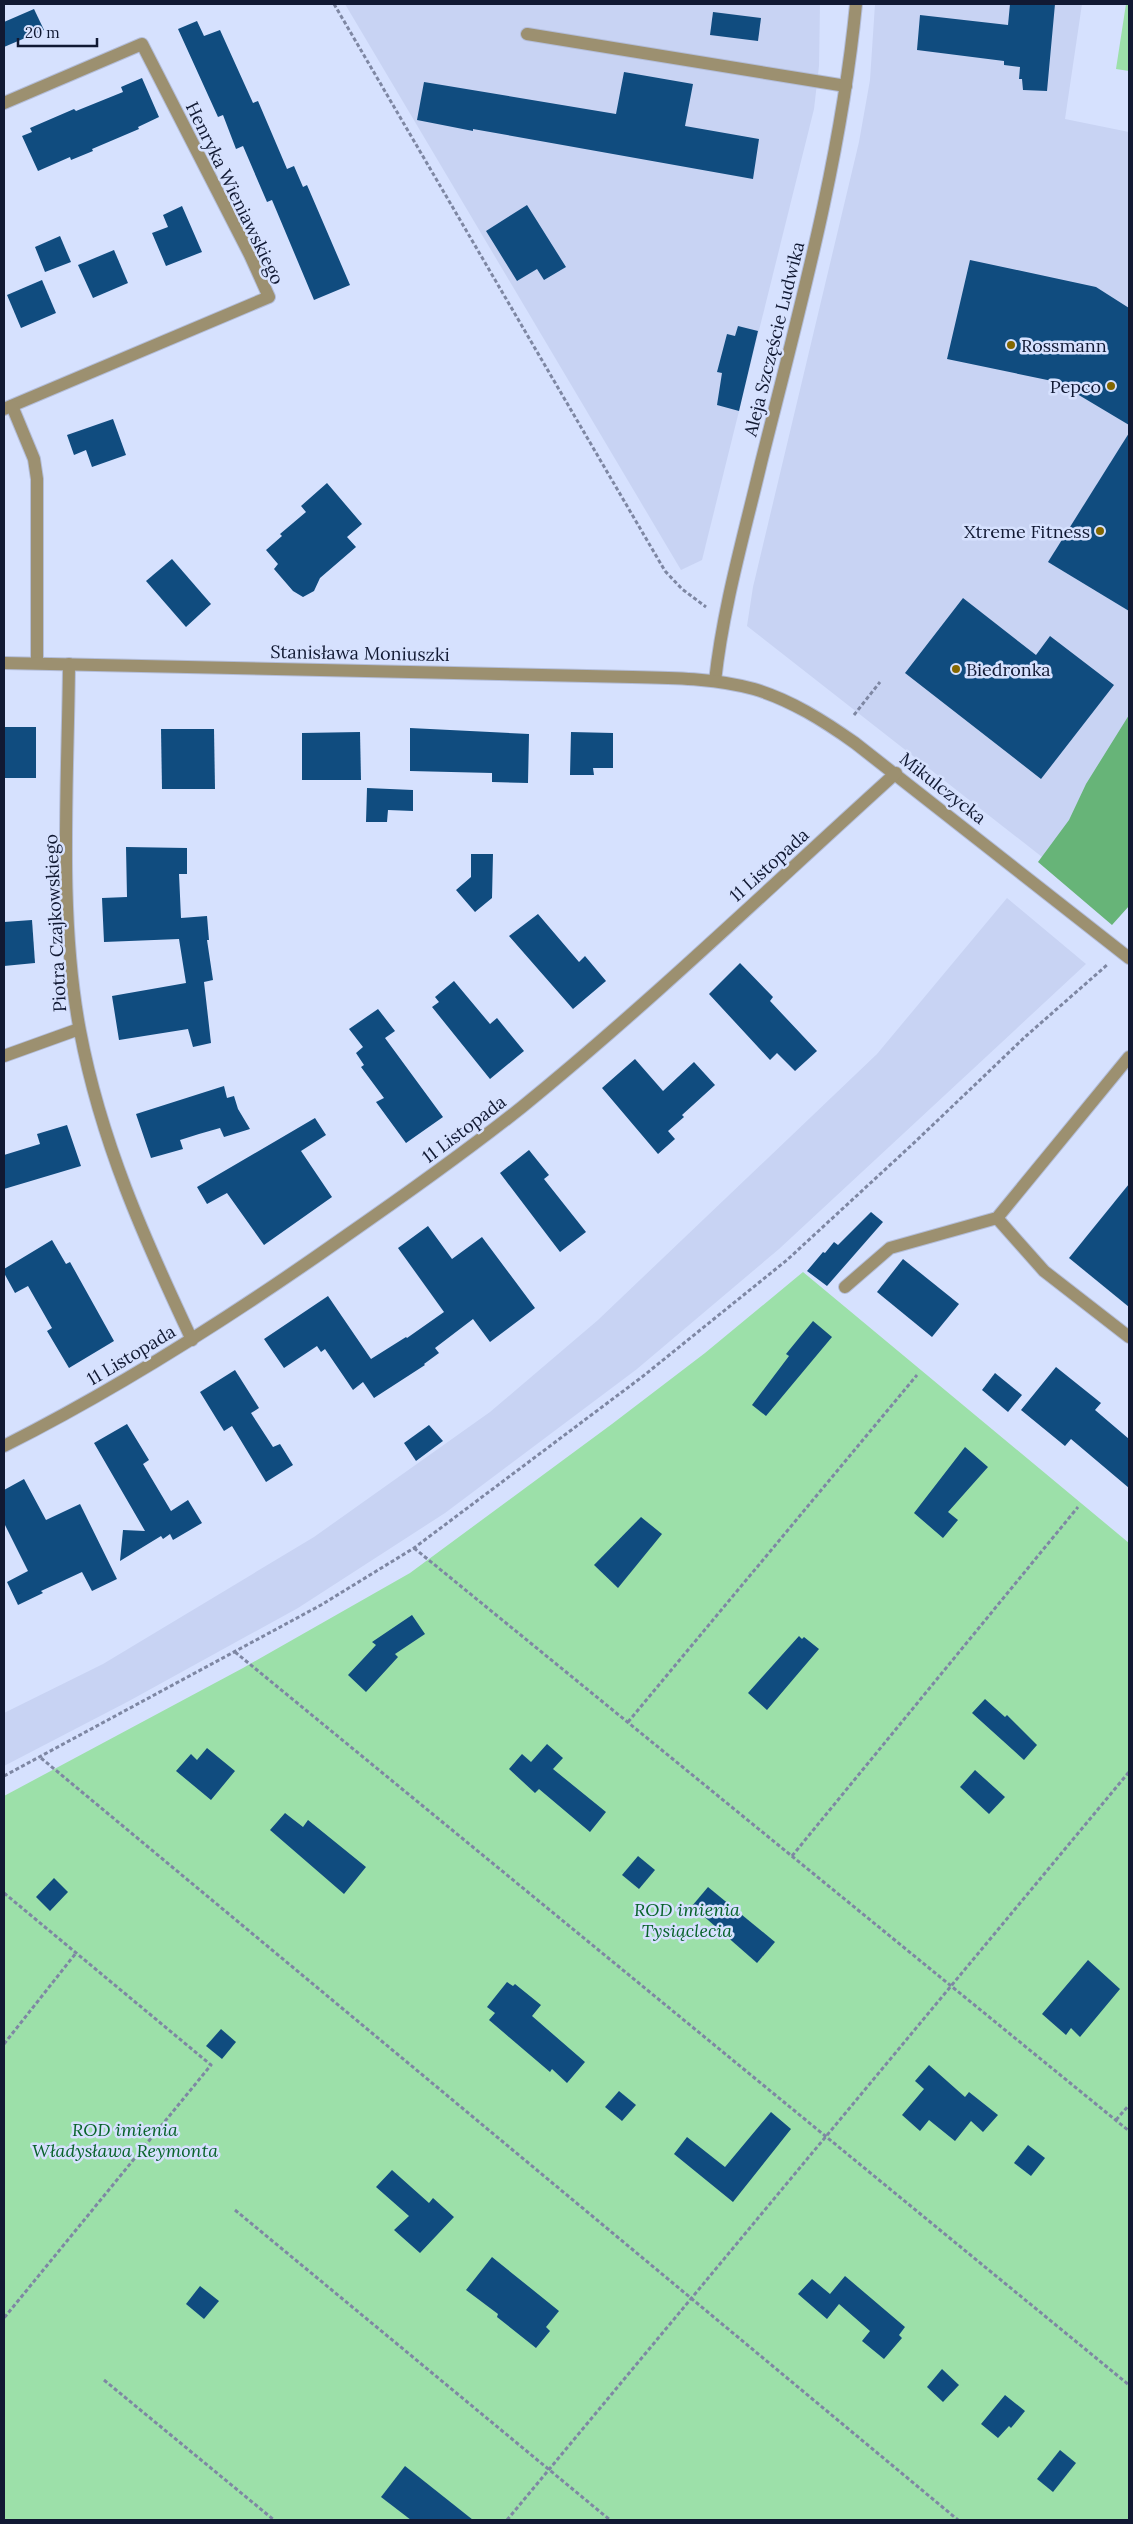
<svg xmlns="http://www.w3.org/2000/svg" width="1133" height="2524" viewBox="0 0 1133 2524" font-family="Lora,serif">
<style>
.built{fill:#c8d3f3}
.green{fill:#9ce0a9}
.forest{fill:#67b478}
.building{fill:#104c7f}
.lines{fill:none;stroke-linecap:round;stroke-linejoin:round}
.service-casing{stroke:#b3bdd9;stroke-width:14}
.minor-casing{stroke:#b3bdd9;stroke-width:14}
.tertiary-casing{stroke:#b3bdd9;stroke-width:14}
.path{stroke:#7e87a3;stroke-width:3;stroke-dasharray:4 2.5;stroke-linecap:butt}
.service{stroke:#9c9070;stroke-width:12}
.minor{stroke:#9c9070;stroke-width:12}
.tertiary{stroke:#9c9070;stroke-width:12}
.poi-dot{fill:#836700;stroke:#d6e1fe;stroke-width:2}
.labels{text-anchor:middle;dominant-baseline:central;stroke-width:5;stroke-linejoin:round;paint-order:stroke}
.street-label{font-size:18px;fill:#111933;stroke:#d6e1fe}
.poi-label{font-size:18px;fill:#111933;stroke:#d6e1fe;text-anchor:start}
.park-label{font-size:18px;font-style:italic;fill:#08632b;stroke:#d6e1fe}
</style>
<rect width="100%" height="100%" fill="#d6e1fe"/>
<g class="built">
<path d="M 345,4 L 820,4 L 819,66 L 814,109 L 702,560 L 681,570 Z"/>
<path d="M 875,4 L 1082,4 L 1065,119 L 1129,132 L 1129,760 L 1051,864 L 747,626 L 753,587 L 859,142 L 870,80 Z"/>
<path d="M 1007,898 L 1086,964 L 779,1249 L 637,1369 L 445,1513 L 298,1608 L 129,1701 L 4,1766 L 4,1713 L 103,1664 L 314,1537 L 490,1412 L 598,1320 L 877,1054 Z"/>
</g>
<g class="green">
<path d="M 1126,4 L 1129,4 L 1129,71 L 1116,69 Z"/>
<path d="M 803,1272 L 1129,1543 L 1129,2520 L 4,2520 L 4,1796 L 243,1668 L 410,1573 L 612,1424 L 705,1353 Z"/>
</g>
<path class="forest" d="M 1129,715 L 1129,906 L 1112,925 L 1038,862 L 1069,820 L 1086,784 Z"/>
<g class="building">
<path d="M 1010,4 L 1055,4 L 1047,91 L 1023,90 L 1022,79 L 1019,79 L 1020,67 L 1004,65 L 1004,61 L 917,50 L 920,15 L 1008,25 Z"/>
<path d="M 34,9 L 44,30 L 4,47 L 4,22 Z"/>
<path d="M 713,12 L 761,18 L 758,41 L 710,35 Z"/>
<path d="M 197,21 L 204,36 L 220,30 L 253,103 L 258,101 L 287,169 L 294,166 L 303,187 L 307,185 L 350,285 L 314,300 L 272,200 L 267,202 L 243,146 L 236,149 L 223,115 L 218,117 L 178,29 Z"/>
<path d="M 624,72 L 693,84 L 685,126 L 759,139 L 753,179 L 473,129 L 473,131 L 417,120 L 424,82 L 616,114 Z"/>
<path d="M 142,78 L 159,117 L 138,127 L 139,129 L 92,149 L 93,151 L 71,160 L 70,157 L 38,171 L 22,136 L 32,132 L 30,128 L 74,109 L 76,111 L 123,92 L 121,87 Z"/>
<path d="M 527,205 L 566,267 L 544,280 L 537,269 L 517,281 L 486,231 Z"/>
<path d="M 182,206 L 202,252 L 166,266 L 152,233 L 168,227 L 163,215 Z"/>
<path d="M 60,236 L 71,262 L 45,272 L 35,247 Z"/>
<path d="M 114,250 L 128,283 L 93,298 L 78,265 Z"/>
<path d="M 970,260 L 1096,287 L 1129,308 L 1129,425 L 1057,382 L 947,359 Z"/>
<path d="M 42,280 L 56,313 L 21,328 L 7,295 Z"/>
<path d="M 738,326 L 758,331 L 739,411 L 717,405 L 722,373 L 717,372 L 727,334 L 735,336 Z"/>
<path d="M 113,419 L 126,455 L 92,467 L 86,450 L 74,455 L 67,435 Z"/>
<path d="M 1129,433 L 1129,611 L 1048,562 Z"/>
<path d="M 327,483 L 362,524 L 347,537 L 356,547 L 320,578 L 314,591 L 303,597 L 293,591 L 274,569 L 278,564 L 266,550 L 282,536 L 280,534 L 306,512 L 301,506 Z"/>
<path d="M 172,559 L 211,604 L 186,627 L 146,581 Z"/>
<path d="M 963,598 L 1036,655 L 1050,636 L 1114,685 L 1041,779 L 905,673 Z"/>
<rect x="4" y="727" width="32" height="51"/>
<path d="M 410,728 L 529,734 L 528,783 L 492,782 L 492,773 L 410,771 Z"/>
<path d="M 161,729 L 214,729 L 215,789 L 162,789 Z"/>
<path d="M 360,732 L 361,780 L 302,780 L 302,733 Z"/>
<path d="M 571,732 L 613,733 L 613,768 L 593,768 L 594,775 L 570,775 Z"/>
<path d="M 367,788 L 413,790 L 413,811 L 388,810 L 387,822 L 366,822 Z"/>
<path d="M 126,847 L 187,848 L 187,874 L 179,874 L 181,918 L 207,916 L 209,940 L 207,940 L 213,980 L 204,982 L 211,1043 L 193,1047 L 188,1029 L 119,1040 L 112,996 L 186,983 L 179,939 L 104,942 L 102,898 L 127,897 Z"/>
<path d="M 471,854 L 493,854 L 492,898 L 475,912 L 456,890 L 471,877 Z"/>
<path d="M 538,914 L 579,962 L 585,956 L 606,981 L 573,1009 L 509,936 Z"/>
<path d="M 32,920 L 35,963 L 4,966 L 4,922 Z"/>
<path d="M 740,963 L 773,997 L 770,1001 L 817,1051 L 795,1071 L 777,1053 L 770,1060 L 709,994 Z"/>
<path d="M 454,981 L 490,1024 L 497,1018 L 524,1051 L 490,1079 L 432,1007 L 439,1002 L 435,997 Z"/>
<path d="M 378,1009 L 395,1031 L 385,1038 L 443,1117 L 406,1143 L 376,1102 L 384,1098 L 361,1067 L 364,1065 L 356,1053 L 363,1047 L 349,1029 Z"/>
<path d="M 635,1059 L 663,1091 L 694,1062 L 715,1085 L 682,1115 L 684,1117 L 668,1131 L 675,1139 L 658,1154 L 602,1088 Z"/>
<path d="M 224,1086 L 227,1098 L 234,1096 L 238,1109 L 250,1129 L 224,1137 L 220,1128 L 199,1134 L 180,1140 L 183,1149 L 151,1158 L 136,1114 Z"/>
<path d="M 315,1118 L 326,1135 L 301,1151 L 332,1197 L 264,1245 L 227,1193 L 207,1204 L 197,1187 Z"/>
<path d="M 67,1125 L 81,1166 L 4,1189 L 4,1155 L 40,1144 L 37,1134 Z"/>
<path d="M 529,1150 L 549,1175 L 544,1179 L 586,1232 L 560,1252 L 500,1173 Z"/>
<path d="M 1129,1184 L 1129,1307 L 1069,1258 Z"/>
<path d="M 871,1212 L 883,1222 L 827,1286 L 807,1271 L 823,1252 L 825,1253 L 834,1242 L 838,1245 Z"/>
<path d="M 428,1226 L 452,1259 L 482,1237 L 535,1308 L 490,1342 L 473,1319 L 435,1348 L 439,1353 L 424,1364 L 425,1365 L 374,1398 L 363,1382 L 353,1390 L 325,1349 L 321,1352 L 317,1346 L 284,1368 L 264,1339 L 328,1296 L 371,1359 L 406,1337 L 407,1338 L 444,1312 L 398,1248 Z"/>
<path d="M 52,1240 L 66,1264 L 70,1262 L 114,1341 L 69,1368 L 47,1331 L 52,1328 L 28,1286 L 15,1293 L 4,1273 L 4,1269 Z"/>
<path d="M 903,1259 L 959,1304 L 932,1337 L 877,1292 Z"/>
<path d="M 813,1321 L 832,1337 L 766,1416 L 752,1405 L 789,1356 L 786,1354 Z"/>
<path d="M 1056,1367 L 1101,1403 L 1095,1410 L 1129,1439 L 1129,1488 L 1071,1439 L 1065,1446 L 1021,1410 Z"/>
<path d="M 235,1370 L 259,1408 L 251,1413 L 273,1447 L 280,1444 L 293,1465 L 266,1482 L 232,1426 L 224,1431 L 200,1392 Z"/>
<path d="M 995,1373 L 1022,1395 L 1008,1412 L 982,1390 Z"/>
<path d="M 127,1424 L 149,1460 L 143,1464 L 171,1511 L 188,1500 L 202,1523 L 173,1540 L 170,1534 L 163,1539 L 161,1536 L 120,1561 L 123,1530 L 145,1531 L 94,1443 Z"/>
<path d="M 429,1425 L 443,1441 L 416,1461 L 404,1443 Z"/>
<path d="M 965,1447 L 988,1467 L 948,1512 L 958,1520 L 943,1538 L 914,1513 Z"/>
<path d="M 24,1479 L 46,1520 L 80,1504 L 117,1579 L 92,1591 L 82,1572 L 41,1591 L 43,1593 L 18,1605 L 7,1582 L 28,1571 L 4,1523 L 4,1490 Z"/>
<path d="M 641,1517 L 662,1534 L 618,1588 L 594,1565 Z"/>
<path d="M 412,1615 L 425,1634 L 395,1654 L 398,1657 L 366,1692 L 348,1675 L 376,1645 L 372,1642 Z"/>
<path d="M 799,1636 L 802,1639 L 804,1637 L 819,1649 L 767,1710 L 748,1693 Z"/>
<path d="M 985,1699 L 1005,1717 L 1007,1715 L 1037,1745 L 1024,1760 L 972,1713 Z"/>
<path d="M 547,1744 L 563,1758 L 553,1769 L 606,1812 L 590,1832 L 539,1789 L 535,1793 L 509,1769 L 522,1754 L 531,1762 Z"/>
<path d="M 207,1748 L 235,1771 L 211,1800 L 176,1771 L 191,1754 L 197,1760 Z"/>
<path d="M 975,1770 L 1005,1797 L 989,1814 L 960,1787 Z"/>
<path d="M 285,1813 L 303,1827 L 308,1820 L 366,1867 L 344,1894 L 270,1830 Z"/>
<path d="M 638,1856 L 655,1870 L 639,1889 L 622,1875 Z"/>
<path d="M 54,1878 L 68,1892 L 50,1911 L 36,1897 Z"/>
<path d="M 708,1887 L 775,1942 L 757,1963 L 692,1906 Z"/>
<path d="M 1088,1960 L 1120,1989 L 1080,2037 L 1071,2028 L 1066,2035 L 1042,2014 Z"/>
<path d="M 507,1982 L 513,1986 L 515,1984 L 541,2005 L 532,2016 L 585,2062 L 567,2083 L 552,2069 L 550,2072 L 489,2020 L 495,2013 L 487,2007 Z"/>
<path d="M 221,2029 L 236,2042 L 222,2059 L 206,2046 Z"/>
<path d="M 929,2065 L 965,2097 L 969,2092 L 998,2115 L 983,2132 L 971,2121 L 955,2141 L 929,2120 L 920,2131 L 902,2115 L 924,2089 L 915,2081 Z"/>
<path d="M 619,2091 L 636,2105 L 622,2121 L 605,2107 Z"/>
<path d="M 771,2112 L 791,2129 L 733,2202 L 674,2154 L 687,2137 L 725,2167 Z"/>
<path d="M 1028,2145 L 1045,2158 L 1031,2176 L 1014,2163 Z"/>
<path d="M 392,2170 L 429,2203 L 433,2198 L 454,2217 L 420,2253 L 394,2230 L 409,2216 L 376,2187 Z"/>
<path d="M 492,2257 L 559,2311 L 546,2327 L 550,2331 L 536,2348 L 497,2317 L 498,2314 L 466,2290 Z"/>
<path d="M 845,2276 L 905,2327 L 899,2335 L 902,2338 L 884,2359 L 862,2341 L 870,2331 L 839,2304 L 827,2319 L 798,2294 L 812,2279 L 830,2294 Z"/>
<path d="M 200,2286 L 219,2301 L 204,2319 L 186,2304 Z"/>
<path d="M 942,2369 L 959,2385 L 943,2402 L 927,2387 Z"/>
<path d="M 1005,2395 L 1025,2411 L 1011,2428 L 1009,2426 L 998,2438 L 981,2424 Z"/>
<path d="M 1060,2450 L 1076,2463 L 1053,2492 L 1037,2479 Z"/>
<path d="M 405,2466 L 473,2520 L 411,2520 L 381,2497 Z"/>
</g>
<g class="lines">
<defs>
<g id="service">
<path d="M 527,34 L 846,86"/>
<path d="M 997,1218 L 1044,1271 L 1129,1337"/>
<path d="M 845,1287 L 890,1248 L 997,1218 L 1129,1057"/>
</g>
<g id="minor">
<path d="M 4,103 L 142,44 L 250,255 L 269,297 L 4,409"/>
<path d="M 12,406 L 34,459 L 37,479 L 37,663"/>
<path d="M 69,664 C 68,781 58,916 80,1031 C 101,1142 144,1238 192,1340"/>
<path d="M 715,681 C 723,607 744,535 761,463 C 799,311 841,160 856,4"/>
<path d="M 4,1056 L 79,1029"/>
</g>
<g id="tertiary">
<path d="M 4,663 L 632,677 C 673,678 715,678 754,689 C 791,700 824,721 855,743 L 1129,958"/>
<path d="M 4,1446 C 121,1387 232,1316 340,1240 C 402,1197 463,1154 522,1107 C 651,1002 772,885 896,773"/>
</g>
</defs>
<use href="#service" class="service-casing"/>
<use href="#minor" class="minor-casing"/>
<use href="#tertiary" class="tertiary-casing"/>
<g class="path">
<path d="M 334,4 L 665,571 L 682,589 L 706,607"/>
<path d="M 854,715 L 880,682"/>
<path d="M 414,1548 L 1129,2131"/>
<path d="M 235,1652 L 1129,2385"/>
<path d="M 628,1722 L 917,1375"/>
<path d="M 41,1758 L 958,2520"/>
<path d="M 4,1776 L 321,1605 L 414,1548 L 642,1377 L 787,1260 L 916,1141 L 1026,1036 L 1107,965"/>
<path d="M 792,1856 L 1078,1507"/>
<path d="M 4,1893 L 211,2065 L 4,2318"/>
<path d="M 4,2044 L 76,1953"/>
<path d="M 1116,2120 L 1129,2105"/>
<path d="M 235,2210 L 610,2520"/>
<path d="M 104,2380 L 274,2520"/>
<path d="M 507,2520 L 1129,1772"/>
</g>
<use href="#service" class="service"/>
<use href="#minor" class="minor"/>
<use href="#tertiary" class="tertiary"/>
</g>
<g class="poi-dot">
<circle cx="1011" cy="345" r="5"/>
<circle cx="1111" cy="386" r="5"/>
<circle cx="1100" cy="531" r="5"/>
<circle cx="956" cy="669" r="5"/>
</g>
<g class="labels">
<g class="street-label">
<text transform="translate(235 193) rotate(64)">Henryka Wieniawskiego</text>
<text transform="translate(774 339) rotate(-76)">Aleja Szczęście Ludwika</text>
<text transform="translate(360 653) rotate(1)">Stanisława Moniuszki</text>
<text transform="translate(943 788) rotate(38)">Mikulczycka</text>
<text transform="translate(769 865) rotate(-42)">11 Listopada</text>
<text transform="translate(55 923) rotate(-93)">Piotra Czajkowskiego</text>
<text transform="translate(464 1129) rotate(-37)">11 Listopada</text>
<text transform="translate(131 1355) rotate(-31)">11 Listopada</text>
</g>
<g class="poi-label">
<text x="1021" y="345">Rossmann</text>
<text x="1101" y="386" text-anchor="end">Pepco</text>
<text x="1090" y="531" text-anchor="end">Xtreme Fitness</text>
<text x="966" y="669">Biedronka</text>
</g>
<g class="park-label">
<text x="687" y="1909">ROD imienia<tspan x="687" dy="21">Tysiąclecia</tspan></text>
<text x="125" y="2129">ROD imienia<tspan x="125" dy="21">Władysława Reymonta</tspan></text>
</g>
</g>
<rect width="1133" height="2524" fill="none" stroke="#111933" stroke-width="10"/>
<path d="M18 38v8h79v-8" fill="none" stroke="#111933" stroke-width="2.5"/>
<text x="25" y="38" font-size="15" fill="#111933" stroke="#d6e1fe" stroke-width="4" paint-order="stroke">20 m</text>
</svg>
